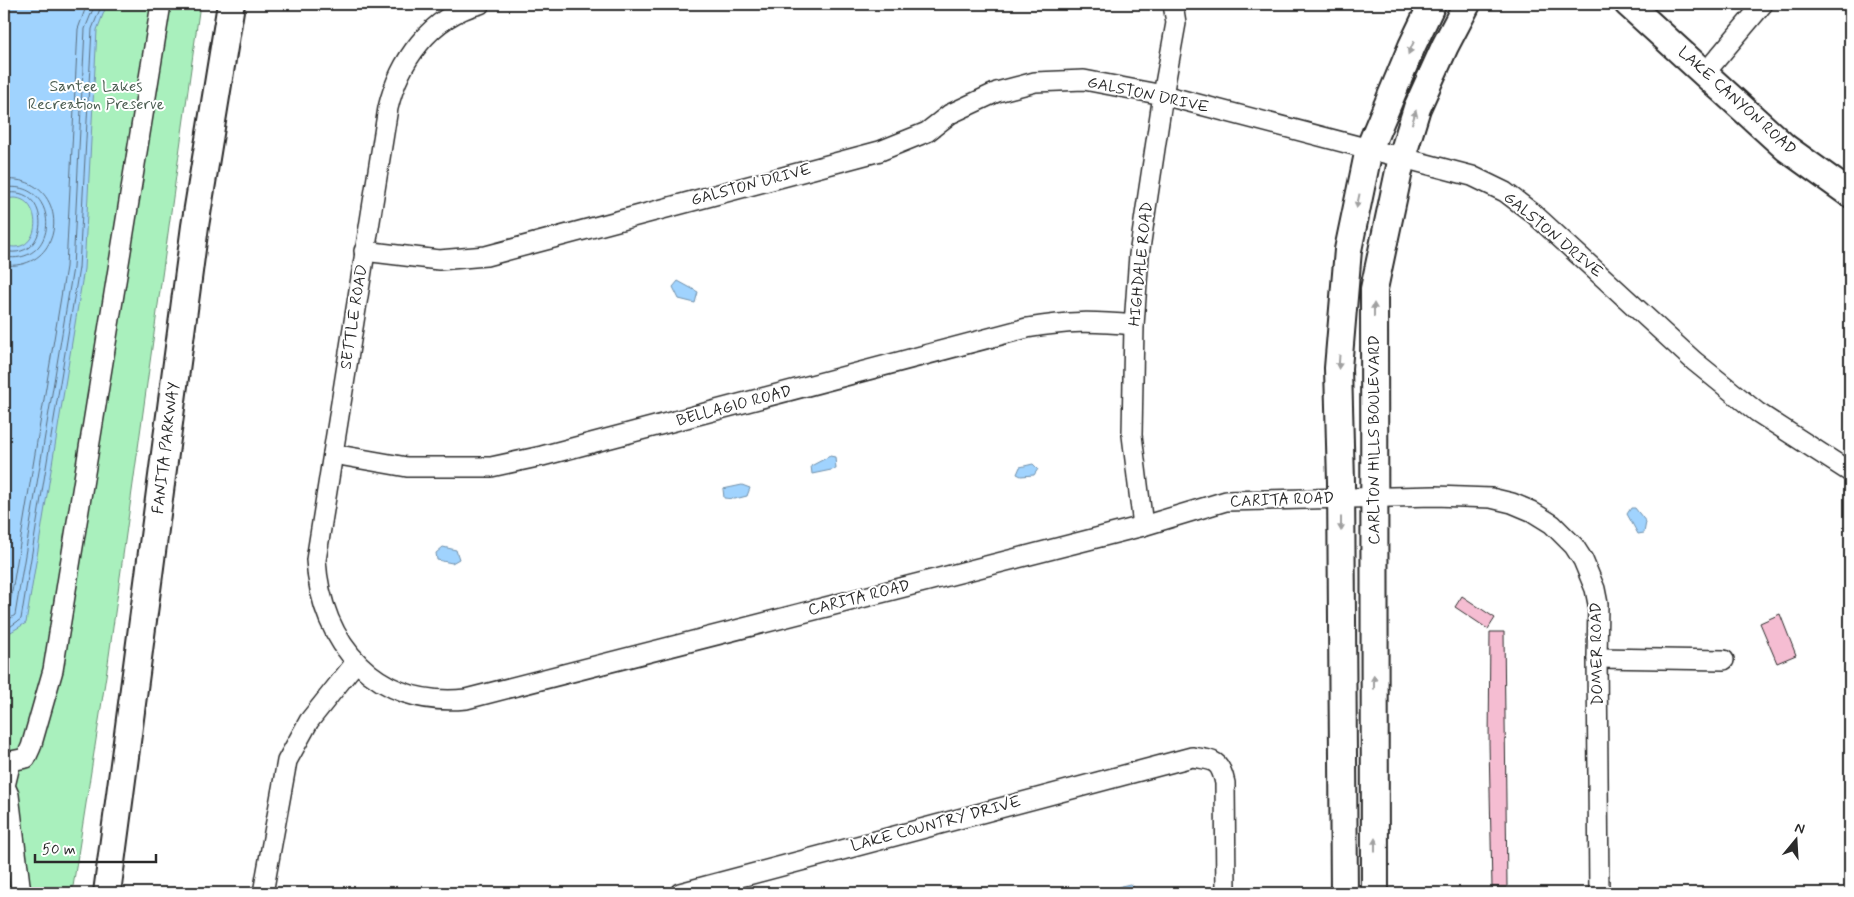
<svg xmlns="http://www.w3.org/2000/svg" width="1854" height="897" viewBox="0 0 1854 897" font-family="Mynerve,sans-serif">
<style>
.green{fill:#a9f0bd;stroke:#6a8e74}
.water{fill:#a0d3fe;stroke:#7190aa}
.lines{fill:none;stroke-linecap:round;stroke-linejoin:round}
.shore{stroke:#5a6e7f;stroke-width:1}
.building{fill:#f5bdd2;stroke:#2b2b2b}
.street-casing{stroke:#2b2b2b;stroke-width:22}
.secondary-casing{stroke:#2b2b2b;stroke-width:30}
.street{stroke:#fff;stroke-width:19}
.secondary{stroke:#fff;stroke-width:26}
.oneway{fill:#a0a0a0}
.labels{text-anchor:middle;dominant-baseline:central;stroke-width:4;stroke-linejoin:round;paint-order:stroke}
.park-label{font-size:16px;fill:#4a5c50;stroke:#fff}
.street-label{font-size:16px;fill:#2b2b2b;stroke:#fff}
</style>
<rect width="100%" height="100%" fill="#fff"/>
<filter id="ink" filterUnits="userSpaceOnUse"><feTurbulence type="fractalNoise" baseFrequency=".02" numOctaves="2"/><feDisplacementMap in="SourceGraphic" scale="10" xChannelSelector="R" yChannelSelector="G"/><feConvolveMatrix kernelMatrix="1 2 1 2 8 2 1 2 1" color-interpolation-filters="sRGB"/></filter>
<g filter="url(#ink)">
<path class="green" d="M 4,4 L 200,4 L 108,663 L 72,893 L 4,893 Z"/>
<g class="water">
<path d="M 4,4 L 107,4 L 97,30 L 84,269 L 26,623 L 4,636 L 4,245 C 46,260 44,185 4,200 Z"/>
<path d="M 678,281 L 698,292 L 695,303 L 679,299 L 673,287 Z"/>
<path d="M 830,456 L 835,457 L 836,469 L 812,474 L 811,466 Z"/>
<path d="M 1033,464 L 1038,469 L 1034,475 L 1021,476 L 1017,474 L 1020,467 Z"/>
<path d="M 742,485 L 750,488 L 747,496 L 735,499 L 724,498 L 723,489 Z"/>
<path d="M 1631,508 L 1635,508 L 1646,522 L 1644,533 L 1638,534 L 1627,514 Z"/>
<path d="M 443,547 L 456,550 L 459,559 L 452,563 L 437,560 L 436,553 Z"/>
<path d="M 1130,884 L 1135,888 L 1131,893 L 1112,893 L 1121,886 Z"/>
</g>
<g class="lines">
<g class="shore">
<path d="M 4,180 C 70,173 71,272 4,265"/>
<path d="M 4,188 C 60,178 62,267 4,257"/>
<path d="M 4,194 C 51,181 53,263 4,251"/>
<path d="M 4,614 L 9,610 L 66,267 L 78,29 L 87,4"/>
<path d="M 4,623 L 15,615 L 73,268 L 85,29 L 95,4"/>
<path d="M 4,631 L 21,619 L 79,268 L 92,29 L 102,4"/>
</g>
</g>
<g class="building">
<path d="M 1462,596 L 1495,618 L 1488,629 L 1455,607 Z"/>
<path d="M 1780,614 L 1796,655 L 1777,663 L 1760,623 Z"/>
<path d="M 1490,632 L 1504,632 L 1507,887 L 1492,887 L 1489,743 Z"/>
</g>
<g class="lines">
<defs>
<g id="street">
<path d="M 480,4 C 430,16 399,62 388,108 L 316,560 C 321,645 377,708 466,699 L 1143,526 L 1226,501 L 1435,496 L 1491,498 L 1512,503 L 1531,511 L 1552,524 L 1574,546 L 1583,560 L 1595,589 L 1598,604 L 1597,658 L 1599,893"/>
<path d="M 1705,73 L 1763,4"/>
<path d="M 364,251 L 439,260 L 486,256 L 880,151 L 927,132 L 950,114 L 997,92 L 1035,82 L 1084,80 L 1163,95 L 1472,176 L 1505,192 L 1534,214 L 1694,361 L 1757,412 L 1850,472"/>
<path d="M 333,454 L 407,467 L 491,467 L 542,456 L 1027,328 C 1069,321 1092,321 1134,325"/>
<path d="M 1143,526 L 1132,435 L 1134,325 L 1139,255 L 1163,95 L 1176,23 L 1173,4"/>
<path d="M 1597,658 L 1724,660"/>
<path d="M 21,893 L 9,795 L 5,786 L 11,761 L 26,758 L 31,747 L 53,670 L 161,4"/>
<path d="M 263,893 L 287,761 L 309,721 L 356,662"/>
<path d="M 680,893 L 1192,757 C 1214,760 1220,760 1225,783 L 1226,893"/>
</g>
<g id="secondary">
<path d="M 1628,4 L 1786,148 L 1850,194"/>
<path d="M 107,893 L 195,226 L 231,4"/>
<path d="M 1344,893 L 1341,482 L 1338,368 L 1348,250 L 1369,149 L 1412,46 L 1432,4"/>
<path d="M 1375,893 L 1374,289 L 1402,157 L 1417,108 L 1445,46 L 1467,4"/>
</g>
</defs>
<use href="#street" class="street-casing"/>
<use href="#secondary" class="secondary-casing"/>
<use href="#street" class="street"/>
<use href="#secondary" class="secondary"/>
</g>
<defs><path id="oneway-solid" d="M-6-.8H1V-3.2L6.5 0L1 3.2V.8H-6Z" transform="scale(1.25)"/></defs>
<g class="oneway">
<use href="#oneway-solid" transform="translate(1411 48) rotate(114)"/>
<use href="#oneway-solid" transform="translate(1414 117) rotate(-73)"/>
<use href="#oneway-solid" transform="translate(1358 201) rotate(102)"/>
<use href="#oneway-solid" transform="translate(1374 310) rotate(-90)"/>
<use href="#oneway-solid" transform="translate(1339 362) rotate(94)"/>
<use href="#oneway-solid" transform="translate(1341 524) rotate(90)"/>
<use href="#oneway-solid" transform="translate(1374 682) rotate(-90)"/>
<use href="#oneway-solid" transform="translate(1375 845) rotate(-90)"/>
</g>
</g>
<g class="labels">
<g class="park-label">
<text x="96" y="86">Santee Lakes<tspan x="96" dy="18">Recreation Preserve</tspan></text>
</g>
<g class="street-label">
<text transform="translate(1148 95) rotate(12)">GALSTON DRIVE</text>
<text transform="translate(1737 101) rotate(42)">LAKE CANYON ROAD</text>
<text transform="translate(751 185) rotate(-15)">GALSTON DRIVE</text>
<text transform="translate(1553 235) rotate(40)">GALSTON DRIVE</text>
<text transform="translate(1141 264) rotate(-84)">HIGHDALE ROAD</text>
<text transform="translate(354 317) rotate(-81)">SETTLE ROAD</text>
<text transform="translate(734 406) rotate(-15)">BELLAGIO ROAD</text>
<text transform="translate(1374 440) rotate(-90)">CARLTON HILLS BOULEVARD</text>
<text transform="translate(166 448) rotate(-83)">FANITA PARKWAY</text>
<text transform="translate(1282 500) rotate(-2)">CARITA ROAD</text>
<text transform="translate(859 598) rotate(-14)">CARITA ROAD</text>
<text transform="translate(1597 654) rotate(-91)">DOMER ROAD</text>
<text transform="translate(936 824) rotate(-15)">LAKE COUNTRY DRIVE</text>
</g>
</g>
<rect width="1854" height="897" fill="none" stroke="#fff" stroke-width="20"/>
<rect x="10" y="10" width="1834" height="877" fill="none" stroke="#2b2b2b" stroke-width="2" filter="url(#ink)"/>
<g transform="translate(1796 840) rotate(18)" stroke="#ffffff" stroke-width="4" paint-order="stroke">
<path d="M0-4L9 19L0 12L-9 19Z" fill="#2b2b2b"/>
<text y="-8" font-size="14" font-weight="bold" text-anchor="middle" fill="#2b2b2b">N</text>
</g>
<path d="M35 854v8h121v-8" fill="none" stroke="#2b2b2b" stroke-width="2.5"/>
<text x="42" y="854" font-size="15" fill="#2b2b2b" stroke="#ffffff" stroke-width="4" paint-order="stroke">50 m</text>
</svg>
